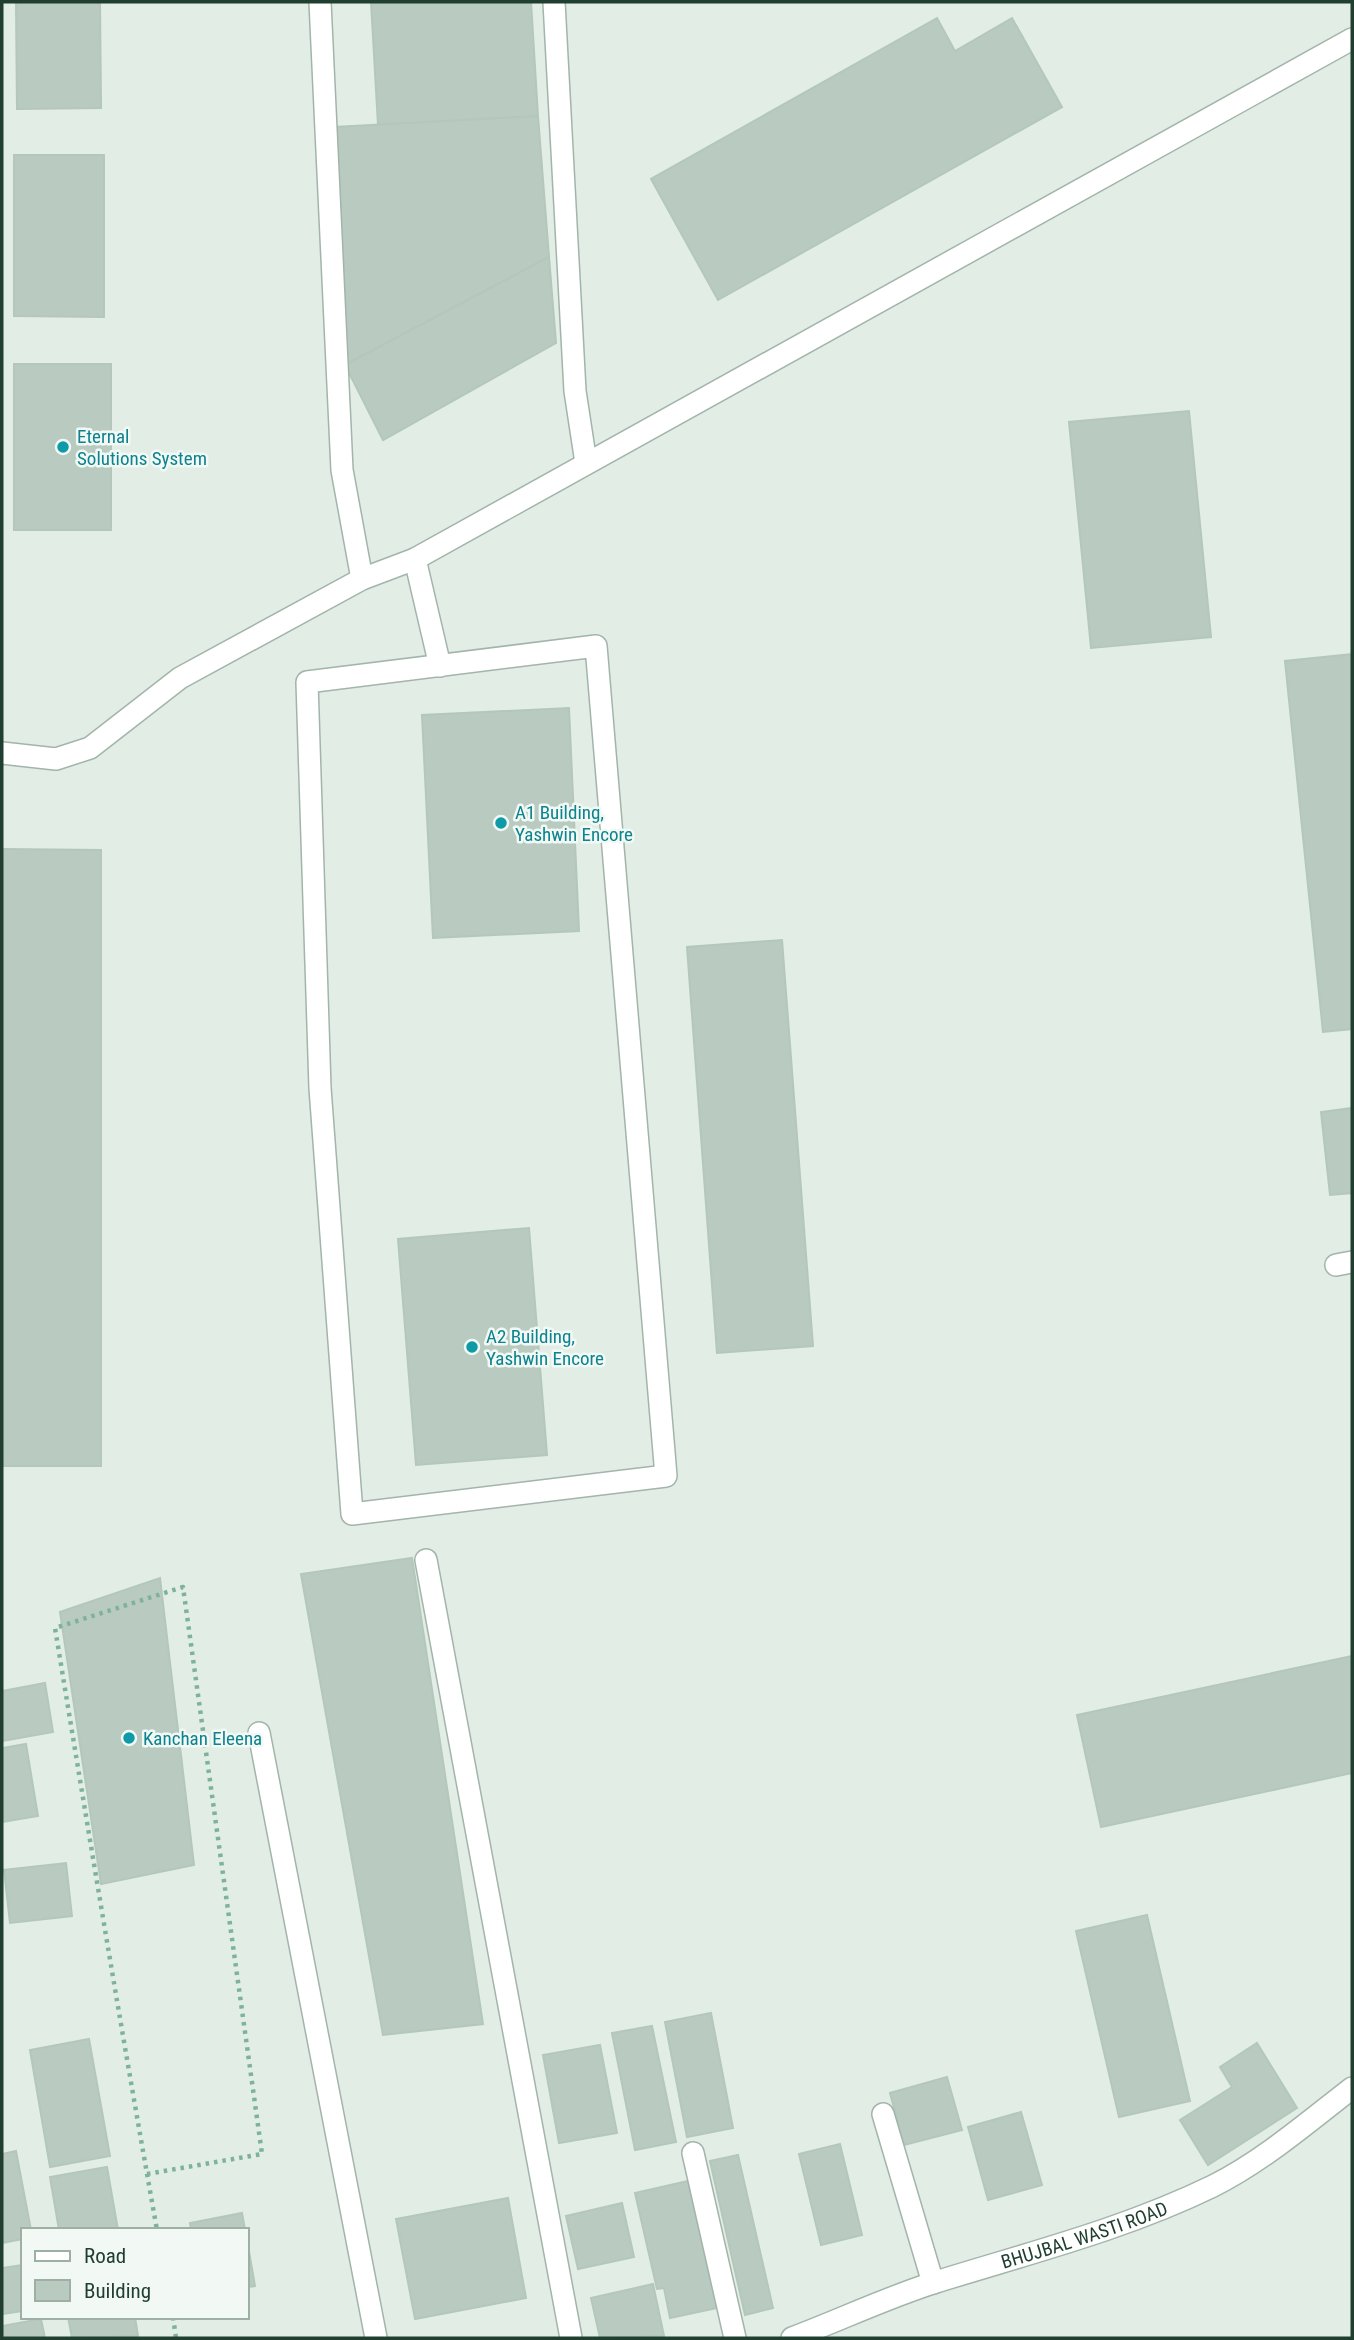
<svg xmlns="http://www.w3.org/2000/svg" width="1354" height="2340" viewBox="0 0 1354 2340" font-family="'Roboto Condensed',sans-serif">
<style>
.building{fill:#b9cbc0;stroke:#b3c7bb;stroke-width:2}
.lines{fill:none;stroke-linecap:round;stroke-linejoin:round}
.service-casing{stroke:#a3b5ab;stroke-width:24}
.minor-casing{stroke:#a3b5ab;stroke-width:24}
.path{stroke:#7fb399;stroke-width:4.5;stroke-dasharray:3.5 5;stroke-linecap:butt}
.service{stroke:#fff;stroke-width:21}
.minor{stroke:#fff;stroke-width:21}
.culture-dot{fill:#0f9aa8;stroke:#f2f9f4;stroke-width:2.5}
.labels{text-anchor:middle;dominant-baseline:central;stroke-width:5;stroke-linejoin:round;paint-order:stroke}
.culture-label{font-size:19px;fill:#0d838f;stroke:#f2f9f4;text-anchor:start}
.street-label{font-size:19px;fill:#203f31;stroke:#f2f9f4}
</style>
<rect width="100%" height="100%" fill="#e1ede5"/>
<g class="building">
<path d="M 16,2 L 100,2 L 101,108 L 17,109 Z"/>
<path d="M 371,2 L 531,2 L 538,116 L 378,125 Z"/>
<path d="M 937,18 L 955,51 L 1012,18 L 1062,107 L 718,300 L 651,179 Z"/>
<path d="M 538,116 L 549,257 L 345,365 L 335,127 Z"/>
<path d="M 14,155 L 104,155 L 104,317 L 14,316 Z"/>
<path d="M 549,257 L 556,343 L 383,440 L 345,365 Z"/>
<rect x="14" y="364" width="97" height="166"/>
<path d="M 1189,411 L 1211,637 L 1091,648 L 1069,422 Z"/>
<path d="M 1352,654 L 1352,1029 L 1323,1032 L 1285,661 Z"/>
<path d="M 569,708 L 579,931 L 433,938 L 422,715 Z"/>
<path d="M 2,849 L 101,850 L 101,1466 L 2,1466 Z"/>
<path d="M 782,940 L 813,1346 L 717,1353 L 687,947 Z"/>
<path d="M 1352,1108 L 1352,1193 L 1330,1195 L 1321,1112 Z"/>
<path d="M 529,1228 L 547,1455 L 416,1465 L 398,1239 Z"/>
<path d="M 412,1558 L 483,2024 L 383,2035 L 301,1574 Z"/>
<path d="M 160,1578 L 194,1865 L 101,1884 L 60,1612 Z"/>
<path d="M 1352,1656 L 1352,1773 L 1101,1827 L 1077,1715 Z"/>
<path d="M 45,1683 L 53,1732 L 2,1741 L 2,1691 Z"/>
<path d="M 26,1744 L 38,1816 L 2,1822 L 2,1748 Z"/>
<path d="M 66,1863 L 72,1916 L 10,1923 L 4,1870 Z"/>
<path d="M 1147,1915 L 1190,2101 L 1119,2117 L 1076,1931 Z"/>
<path d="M 711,2013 L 733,2128 L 687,2137 L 665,2022 Z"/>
<path d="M 652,2026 L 676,2142 L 635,2150 L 612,2033 Z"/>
<path d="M 89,2039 L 110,2156 L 50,2167 L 30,2050 Z"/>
<path d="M 1257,2043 L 1297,2108 L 1208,2165 L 1180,2120 L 1232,2087 L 1220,2067 Z"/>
<path d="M 600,2045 L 617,2133 L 559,2143 L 543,2055 Z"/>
<path d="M 947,2077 L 962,2130 L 904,2145 L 890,2093 Z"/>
<path d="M 1021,2112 L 1042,2185 L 988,2200 L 968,2127 Z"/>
<path d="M 840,2144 L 862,2235 L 821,2245 L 799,2154 Z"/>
<path d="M 16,2151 L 31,2230 L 23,2230 L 23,2239 L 2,2243 L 2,2154 Z"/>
<path d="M 738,2155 L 773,2308 L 745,2315 L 710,2161 Z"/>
<path d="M 107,2167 L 118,2230 L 59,2230 L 50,2177 Z"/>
<path d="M 688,2181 L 717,2308 L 670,2318 L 664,2288 L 657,2289 L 635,2193 Z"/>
<path d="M 508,2198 L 526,2298 L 415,2319 L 396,2219 Z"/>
<path d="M 622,2203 L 634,2257 L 578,2269 L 566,2216 Z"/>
<path d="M 242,2213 L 245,2230 L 191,2230 L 190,2223 Z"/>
<path d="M 247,2240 L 255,2286 L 247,2287 Z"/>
<path d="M 23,2265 L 23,2311 L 2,2314 L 2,2268 Z"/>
<path d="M 653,2284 L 664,2336 L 600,2338 L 591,2298 Z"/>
<path d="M 68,2317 L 135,2317 L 138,2336 L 72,2338 Z"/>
<path d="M 41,2319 L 45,2338 L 2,2338 L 2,2326 Z"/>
</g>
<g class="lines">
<defs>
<g id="service">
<path d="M 320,2 L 342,470 L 362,579"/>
<path d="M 554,2 L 575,391 L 586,463"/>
<path d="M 259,1733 L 376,2338"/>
</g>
<g id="minor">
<path d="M 415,559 L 440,666"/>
<path d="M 596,646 L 666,1476 L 352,1514 L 320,1088 L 307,682 Z"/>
<path d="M 2,753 L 56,759 L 90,748 L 180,678 L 362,579 L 415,559 L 1352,39"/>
<path d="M 1336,1265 L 1352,1262"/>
<path d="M 426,1560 L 571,2338"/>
<path d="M 883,2114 L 933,2283"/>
<path d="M 693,2153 L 735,2338"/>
<path id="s1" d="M 792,2338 C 840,2320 888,2297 936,2282 C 1029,2253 1125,2229 1213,2186 C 1263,2161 1308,2122 1352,2088"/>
</g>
</defs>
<use href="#service" class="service-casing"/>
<use href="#minor" class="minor-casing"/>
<g class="path">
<path d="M 147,2174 L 262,2154 L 183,1587 L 55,1628 C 88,1829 121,2029 157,2230"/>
<path d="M 173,2317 L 176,2338"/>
</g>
<use href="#service" class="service"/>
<use href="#minor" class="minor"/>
</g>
<g class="culture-dot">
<circle cx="63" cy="447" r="7"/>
<circle cx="501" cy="823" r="7"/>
<circle cx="472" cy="1347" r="7"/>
<circle cx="129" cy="1738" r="7"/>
</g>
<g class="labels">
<g class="culture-label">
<text x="77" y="436">Eternal<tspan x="77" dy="22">Solutions System</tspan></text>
<text x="515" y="812">A1 Building,<tspan x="515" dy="22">Yashwin Encore</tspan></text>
<text x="486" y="1336">A2 Building,<tspan x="486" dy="22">Yashwin Encore</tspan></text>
<text x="143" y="1738">Kanchan Eleena</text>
</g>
<g class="street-label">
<text stroke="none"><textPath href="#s1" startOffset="310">BHUJBAL WASTI ROAD</textPath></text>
</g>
</g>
<rect width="1354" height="2340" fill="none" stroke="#203f31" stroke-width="7"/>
<rect x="21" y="2228" width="228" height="91" fill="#f2f9f4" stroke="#9eafa6" stroke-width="2"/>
<rect x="35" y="2251" width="35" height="10" fill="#ffffff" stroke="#9eafa6" stroke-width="2"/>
<text x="84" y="2263" font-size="21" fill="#203f31">Road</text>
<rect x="35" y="2280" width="35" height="21" fill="#b9cbc0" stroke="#9eafa6" stroke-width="2"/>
<text x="84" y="2298" font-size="21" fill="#203f31">Building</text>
</svg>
